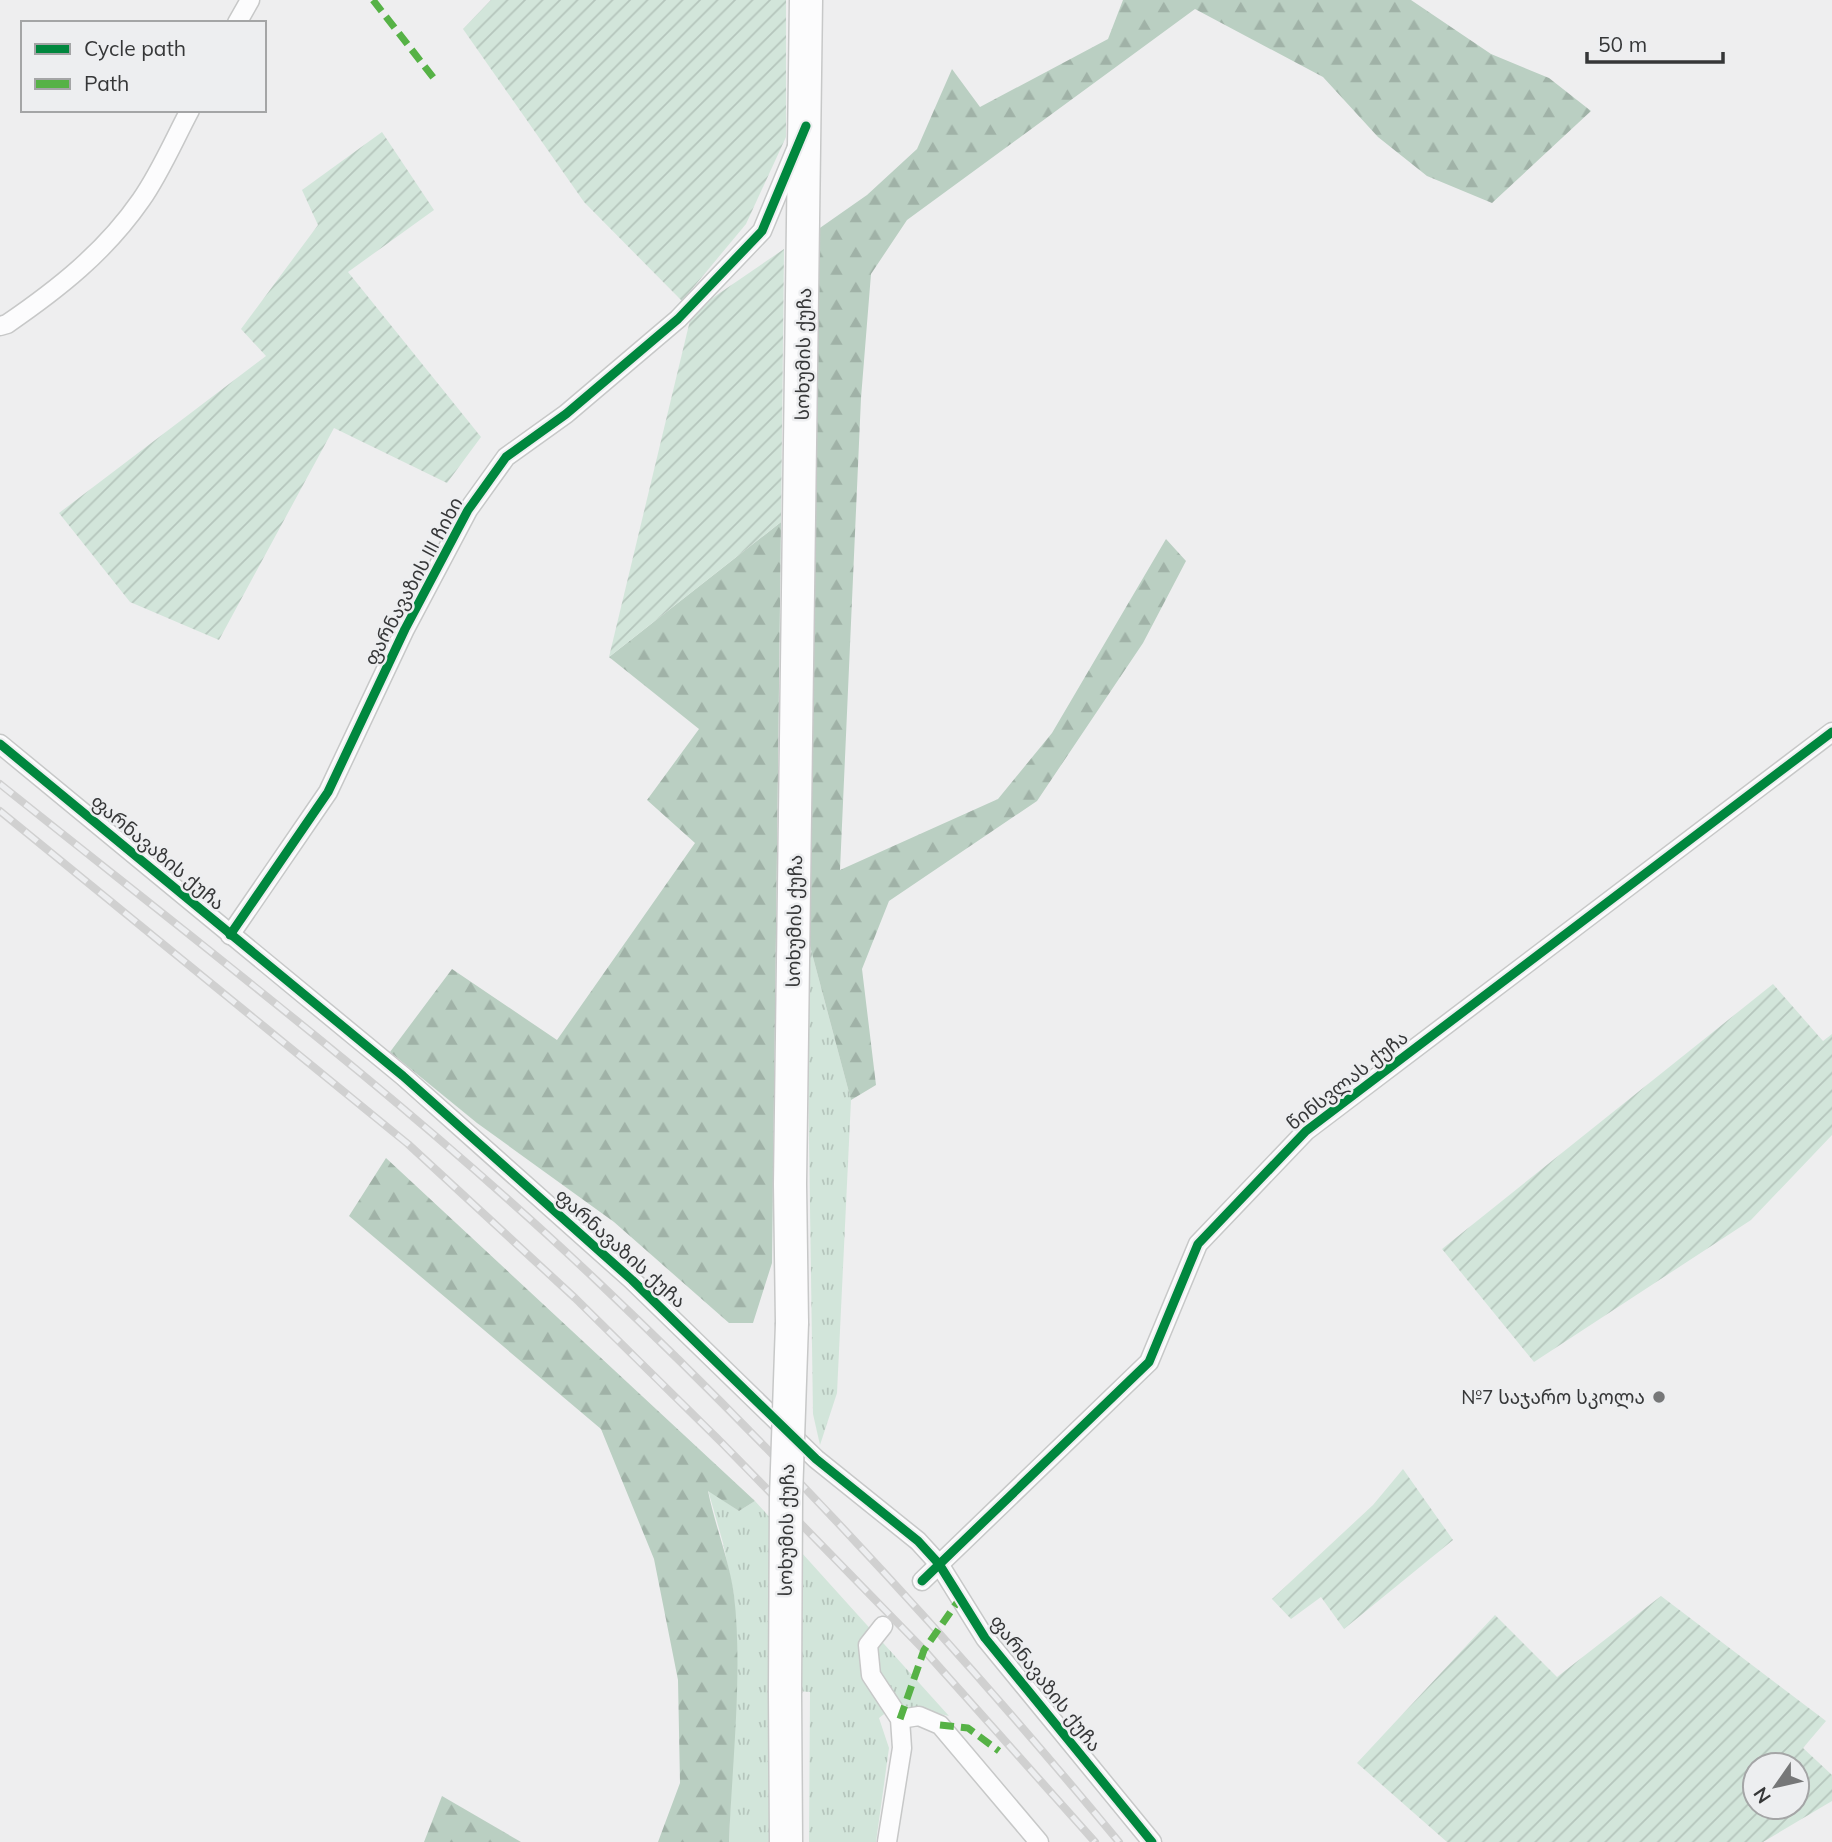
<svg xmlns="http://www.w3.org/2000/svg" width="1832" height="1842" viewBox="0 0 1832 1842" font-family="Mulish,'Noto Sans Georgian',sans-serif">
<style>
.grass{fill:url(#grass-tufts)}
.forest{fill:url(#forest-firs)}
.garden{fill:url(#garden-furrows);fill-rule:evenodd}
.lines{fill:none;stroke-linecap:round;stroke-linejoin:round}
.street-casing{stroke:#c7c8c8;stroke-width:21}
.highway-casing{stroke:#c7c8c8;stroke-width:35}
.street{stroke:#fcfcfd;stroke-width:18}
.highway{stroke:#fcfcfd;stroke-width:32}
.rail-casing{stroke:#d0d0d0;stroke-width:8}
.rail{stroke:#edeef0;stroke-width:5;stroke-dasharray:16;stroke-linecap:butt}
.highway-bridge-casing{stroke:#c7c8c8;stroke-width:35;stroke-linecap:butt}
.highway-bridge{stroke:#fcfcfd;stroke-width:32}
.quiet{stroke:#56b246;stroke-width:7;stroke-dasharray:14 7;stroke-linecap:butt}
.cycleway-casing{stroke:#edeef0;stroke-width:13}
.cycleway{stroke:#00873e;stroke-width:9}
.poi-dot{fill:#767778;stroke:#edeef0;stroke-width:2.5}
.labels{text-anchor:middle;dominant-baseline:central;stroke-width:5;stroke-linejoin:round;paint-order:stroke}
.street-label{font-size:19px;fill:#363738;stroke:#edeef0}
.poi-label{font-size:19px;fill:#363738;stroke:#edeef0;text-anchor:end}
</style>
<defs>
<pattern id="grass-tufts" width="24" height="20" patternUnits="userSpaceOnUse" patternTransform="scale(1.75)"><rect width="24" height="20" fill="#d2e5da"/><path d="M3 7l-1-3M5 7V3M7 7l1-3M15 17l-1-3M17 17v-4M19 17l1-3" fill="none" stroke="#b5c5bc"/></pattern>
<pattern id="forest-firs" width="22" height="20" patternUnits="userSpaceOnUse" patternTransform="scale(1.75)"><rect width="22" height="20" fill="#bacfc2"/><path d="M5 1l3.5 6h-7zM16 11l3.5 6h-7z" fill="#a0b2a7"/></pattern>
<pattern id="garden-furrows" width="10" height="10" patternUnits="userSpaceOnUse" patternTransform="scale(1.75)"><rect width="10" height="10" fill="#d2e5da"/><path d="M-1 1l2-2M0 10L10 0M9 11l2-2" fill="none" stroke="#b5c5bc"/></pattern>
</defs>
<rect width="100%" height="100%" fill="#eeeeef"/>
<g class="grass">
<path d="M 806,931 L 851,1100 L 837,1393 L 820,1445 L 813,1414 Z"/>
<path d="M 708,1490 L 739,1511 L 755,1501 L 949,1716 L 897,1704 L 879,1718 L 889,1748 L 876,1842 L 809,1842 L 810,1692 L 773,1689 L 775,1842 L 729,1842 L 736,1651 L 734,1595 L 723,1543 Z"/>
</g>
<g class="forest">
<path d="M 1123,0 L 1411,0 L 1491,54 L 1549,78 L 1591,111 L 1492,203 L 1427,176 L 1378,137 L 1323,77 L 1195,9 L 907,220 L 871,274 L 861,398 L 840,870 L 998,799 L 1052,733 L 1166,539 L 1186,561 L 1143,643 L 1037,801 L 889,901 L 862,969 L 876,1085 L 851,1100 L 806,931 L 817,230 L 867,195 L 917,149 L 952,69 L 980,107 L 1108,39 Z"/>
<path d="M 781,522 L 772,1263 L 753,1323 L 729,1323 L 614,1222 L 477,1123 L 390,1052 L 452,969 L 557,1040 L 695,843 L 647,800 L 699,729 L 609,657 Z"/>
<path d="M 386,1158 L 755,1501 L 739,1511 L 708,1491 C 715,1526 729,1559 734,1595 C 743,1672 732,1764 729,1842 L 658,1842 L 680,1783 L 678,1680 L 654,1559 L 601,1429 L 349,1216 Z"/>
<path d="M 442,1796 L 521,1842 L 424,1842 Z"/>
</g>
<g class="garden">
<path d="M 491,0 L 786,0 L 786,137 L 746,224 L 682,301 L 584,202 L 463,29 Z"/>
<path d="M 382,132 L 434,210 L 348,272 L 481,437 L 447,483 L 334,428 L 219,640 L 130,602 L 59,513 L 266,356 L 241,329 L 318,225 L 302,190 Z"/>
<path d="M 784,249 L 781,522 L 609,657 L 692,312 Z"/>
<path d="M 1773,984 L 1823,1041 L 1832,1034 L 1832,1135 L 1751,1220 L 1534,1362 L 1442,1249 Z"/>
<path d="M 1403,1469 L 1453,1540 L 1344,1629 L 1321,1597 L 1291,1619 L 1272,1599 L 1373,1505 Z"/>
<path d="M 1661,1596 L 1826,1721 L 1803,1748 L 1832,1775 L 1832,1801 L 1763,1842 L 1447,1842 L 1357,1763 L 1495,1615 L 1557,1677 ZM 1755,1765 L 1797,1765 L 1797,1807 L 1755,1807 Z"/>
</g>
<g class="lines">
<defs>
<g id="street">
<path d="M 237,23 L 250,0"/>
<path d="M 0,326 L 7,324 C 58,289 105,252 141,200 C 160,173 174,140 190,110"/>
<path d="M 0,744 L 403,1076 L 632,1280 L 816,1459 L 918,1541 L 939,1564 L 985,1638 L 1152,1842"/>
<path d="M 230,935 L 328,792 L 405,629 L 468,510 L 506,457 L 566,414 L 678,319 L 762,231 L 797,147"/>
<path d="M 922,1581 L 1149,1362 L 1198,1244 L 1306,1131 L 1832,732"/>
<path d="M 883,1626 L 868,1645 L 871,1675 L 900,1719 L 902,1748 L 887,1842"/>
<path d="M 900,1719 L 919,1716 L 940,1725 L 1039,1842"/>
</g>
<g id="highway">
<path d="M 792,1323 L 790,1184 L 806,0"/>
<path d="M 785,1693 L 786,1842"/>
</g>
</defs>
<use href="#street" class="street-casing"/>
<use href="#highway" class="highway-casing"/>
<use href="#street" class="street"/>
<use href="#highway" class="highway"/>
<defs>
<g id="rail">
<path d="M 0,784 C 201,945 408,1102 596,1280 C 782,1456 956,1645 1119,1842"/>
<path d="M 0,811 L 408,1144 L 575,1298 L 722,1443 L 924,1650 L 1095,1842"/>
</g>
</defs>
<use href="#rail" class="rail-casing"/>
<use href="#rail" class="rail"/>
<defs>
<path id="highway-bridge" d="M 785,1693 L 786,1497 L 792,1323"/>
</defs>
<use href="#highway-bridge" class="highway-bridge-casing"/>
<use href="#highway-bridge" class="highway-bridge"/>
<g class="quiet">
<path d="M 373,0 L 436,81"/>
<path d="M 900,1719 L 924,1650 L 961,1597"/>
<path d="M 940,1725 L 968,1728 L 999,1751"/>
</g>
<defs>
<g id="cycleway">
<path d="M 0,744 L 403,1076 L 632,1280 L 816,1459 L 918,1541 L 939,1564 L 985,1638 L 1152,1842"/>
<path d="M 230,935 L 328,792 L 405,629 L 468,510 L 506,457 L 566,414 L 678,319 L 762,231 L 806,126"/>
<path d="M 922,1581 L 1149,1362 L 1198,1244 L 1306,1131 L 1832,732"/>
</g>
</defs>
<use href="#cycleway" class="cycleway-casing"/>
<use href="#cycleway" class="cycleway"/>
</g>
<circle class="poi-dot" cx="1659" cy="1397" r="7"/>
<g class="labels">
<g class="street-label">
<text transform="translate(803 354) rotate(-89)">სოხუმის ქუჩა</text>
<text transform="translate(413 581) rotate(-62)">ფარნავაზის III ჩიხი</text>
<text transform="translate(158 852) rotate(40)">ფარნავაზის ქუჩა</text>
<text transform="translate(794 921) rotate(-89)">სოხუმის ქუჩა</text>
<text transform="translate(1347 1080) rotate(-38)">წინსვლას ქუჩა</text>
<text transform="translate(621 1248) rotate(42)">ფარნავაზის ქუჩა</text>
<text transform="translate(786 1530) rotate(-89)">სოხუმის ქუჩა</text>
<text transform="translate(1046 1683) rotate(52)">ფარნავაზის ქუჩა</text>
</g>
<g class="poi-label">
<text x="1645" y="1397">№7 საჯარო სკოლა</text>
</g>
</g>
<rect x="21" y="21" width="245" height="91" fill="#edeef0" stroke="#a4a5a6" stroke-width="2"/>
<rect x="35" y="44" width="35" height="10" fill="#00873e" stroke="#a4a5a6" stroke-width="2"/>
<text x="84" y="56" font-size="21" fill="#363738">Cycle path</text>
<rect x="35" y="79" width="35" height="10" fill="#56b246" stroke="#a4a5a6" stroke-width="2"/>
<text x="84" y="91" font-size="21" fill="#363738">Path</text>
<g transform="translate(1776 1786) rotate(236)"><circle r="33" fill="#edeef0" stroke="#a4a5a6" stroke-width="2"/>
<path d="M0-5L12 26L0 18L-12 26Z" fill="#767778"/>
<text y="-10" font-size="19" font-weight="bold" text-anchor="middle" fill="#363738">N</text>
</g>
<path d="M1587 52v10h136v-10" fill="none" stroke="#363738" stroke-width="3.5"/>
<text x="1598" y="52" font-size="21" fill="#363738" stroke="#edeef0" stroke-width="5" paint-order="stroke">50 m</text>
</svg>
